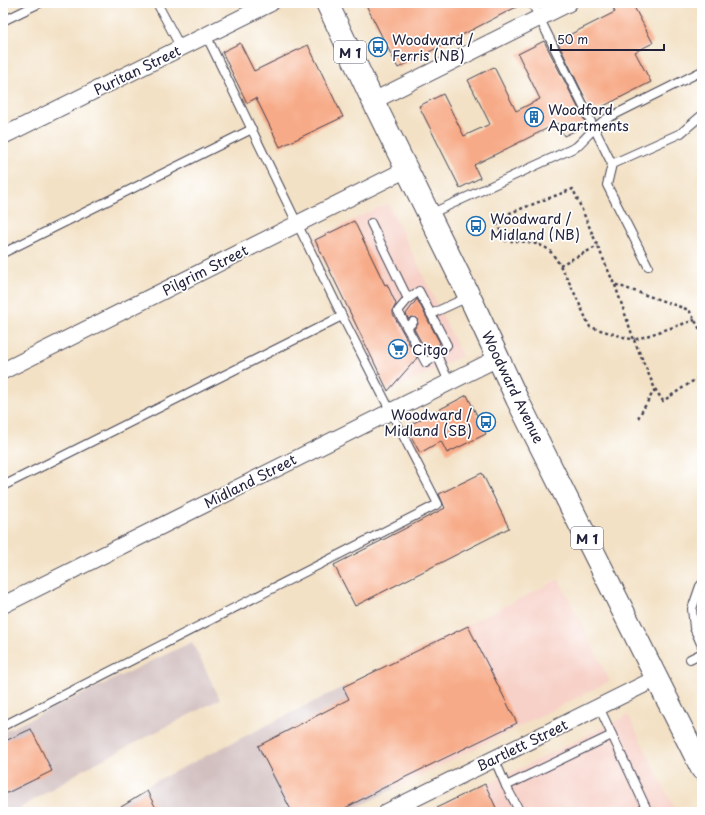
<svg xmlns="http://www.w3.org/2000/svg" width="705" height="815" viewBox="0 0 705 815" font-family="'Playpen Sans',sans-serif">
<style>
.built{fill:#f7d1c8}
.industrial{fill:#d2bfc0}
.building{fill:#f7aa87}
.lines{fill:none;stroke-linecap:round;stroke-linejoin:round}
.service-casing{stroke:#413f50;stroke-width:10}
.minor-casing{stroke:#413f50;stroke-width:18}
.primary-casing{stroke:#413f50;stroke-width:24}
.path{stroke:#413f50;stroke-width:2.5;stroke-dasharray:3 3;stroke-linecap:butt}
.service{stroke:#fff;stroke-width:8}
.minor{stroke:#fff;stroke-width:16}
.primary{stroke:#fff;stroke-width:22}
.labels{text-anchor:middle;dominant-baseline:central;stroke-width:3.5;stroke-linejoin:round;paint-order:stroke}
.shield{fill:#fff;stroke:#646476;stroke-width:1}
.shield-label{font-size:13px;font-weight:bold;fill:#22223b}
.poi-label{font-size:14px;fill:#22223b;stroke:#fff;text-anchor:start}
.street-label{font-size:14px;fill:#22223b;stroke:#fff}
</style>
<rect width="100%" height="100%" fill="#fff"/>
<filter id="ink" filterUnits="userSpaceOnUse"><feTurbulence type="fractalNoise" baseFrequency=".025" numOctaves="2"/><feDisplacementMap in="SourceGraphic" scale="8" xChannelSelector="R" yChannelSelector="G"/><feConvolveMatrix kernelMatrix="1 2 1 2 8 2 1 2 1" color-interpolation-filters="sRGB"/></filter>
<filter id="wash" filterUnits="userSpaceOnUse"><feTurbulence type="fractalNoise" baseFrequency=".012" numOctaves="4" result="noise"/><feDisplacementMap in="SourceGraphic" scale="16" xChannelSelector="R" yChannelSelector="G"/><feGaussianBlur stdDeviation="0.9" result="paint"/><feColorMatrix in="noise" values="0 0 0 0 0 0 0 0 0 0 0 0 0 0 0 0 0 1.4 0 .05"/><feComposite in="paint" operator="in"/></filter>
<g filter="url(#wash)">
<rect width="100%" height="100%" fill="#f3e1c5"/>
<g class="built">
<path d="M 388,203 L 462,356 L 388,392 L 313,239 Z"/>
<path d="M 559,579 L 610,681 L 394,789 L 343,687 Z"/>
<path d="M 628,715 L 676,812 L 432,812 Z"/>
</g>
<g class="industrial">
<path d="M 192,642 L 220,699 L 86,768 L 14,812 L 3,812 L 3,732 Z"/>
<path d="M 343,687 L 394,789 L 347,812 L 105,812 L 146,786 Z"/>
</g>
<g id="blocks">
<g class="building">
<path d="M 365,3 L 524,3 L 398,68 Z"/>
<path d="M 619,3 L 632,3 L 653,43 L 635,52 L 651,82 L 592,112 L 557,41 L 615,12 L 612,6 Z"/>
<path d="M 544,41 L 587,125 L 564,136 L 558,123 L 474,165 L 480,178 L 460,188 L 419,106 L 443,94 L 464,136 L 490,124 L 468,80 L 494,67 L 516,111 L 540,99 L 518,54 Z"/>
<path d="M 240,43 L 254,71 L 308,45 L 343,117 L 280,147 L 256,98 L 247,103 L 222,52 Z"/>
<path d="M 354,221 L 385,285 L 387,284 L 396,304 L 393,310 L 393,314 L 417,358 L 388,391 L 315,240 Z"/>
<path d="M 417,299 L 440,343 L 430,354 L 426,347 L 425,349 L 414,329 L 418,324 L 417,318 L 412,317 L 408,319 L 406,314 Z"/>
<path d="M 467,395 L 486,434 L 447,453 L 441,441 L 420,453 L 406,427 Z"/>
<path d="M 482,473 L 509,528 L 355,606 L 334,565 L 445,508 L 439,494 Z"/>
<path d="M 468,626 L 517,723 L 381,789 L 338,812 L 292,812 L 258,746 L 349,699 L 343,687 Z"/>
<path d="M 31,729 L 52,771 L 3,795 L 3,742 Z"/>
<path d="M 485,784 L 498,812 L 428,812 Z"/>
<path d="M 147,791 L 158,812 L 113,812 Z"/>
</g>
</g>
</g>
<g filter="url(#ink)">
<use href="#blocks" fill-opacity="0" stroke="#413f50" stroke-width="1"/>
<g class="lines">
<defs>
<g id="service">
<path d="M 157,3 L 181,48"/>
<path d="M 532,3 L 612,164 L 607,185 L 648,266"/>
<path d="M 3,21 L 40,3"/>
<path d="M 206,35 L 342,316"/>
<path d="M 612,164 L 681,133 L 702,115"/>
<path d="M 430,214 L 576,147 C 586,138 594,127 606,119 L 702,71"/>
<path d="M 371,223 L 408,299 L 419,291 L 447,345 L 437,355 L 449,382"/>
<path d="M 3,253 L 252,129"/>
<path d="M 408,299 L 398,311 L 426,363 L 437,355"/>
<path d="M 431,314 L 468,297"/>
<path d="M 407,328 L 413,322"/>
<path d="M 3,486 L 342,316 L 438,504 L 3,726"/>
<path d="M 702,584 L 700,586 L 692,609 L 694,628 L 702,646"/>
<path d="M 690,659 L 702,653"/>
<path d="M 599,707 L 648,812"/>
<path d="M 494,758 L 506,786 L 520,812"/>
<path d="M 506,786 L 612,735"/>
</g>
<g id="minor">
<path d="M 373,101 L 569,3"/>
<path d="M 3,136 L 271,3"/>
<path d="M 3,371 L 407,169"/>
<path d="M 3,605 L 498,358"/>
<path d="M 387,812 L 657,678"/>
</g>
<path id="primary" d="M 327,3 L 373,101 L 474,306 L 517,399 L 702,769"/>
</defs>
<use href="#service" class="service-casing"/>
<use href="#minor" class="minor-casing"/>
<use href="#primary" class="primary-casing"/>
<g class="path">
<path d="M 560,265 L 598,246"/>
<path d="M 615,285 L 634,340 L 695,320"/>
<path d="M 655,389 L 663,401 L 702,375"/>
<path d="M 638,418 L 655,389 L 634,340 L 590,327 C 582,311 560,256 546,248 C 533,241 520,241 506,241 L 494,219 L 573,189 L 614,284 L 689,310 L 702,333"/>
</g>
<use href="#service" class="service"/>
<use href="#minor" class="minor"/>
<use href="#primary" class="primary"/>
</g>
</g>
<defs>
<symbol id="bus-ring" viewBox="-11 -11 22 22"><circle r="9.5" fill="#fff" stroke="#1f6fb2" stroke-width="1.5"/><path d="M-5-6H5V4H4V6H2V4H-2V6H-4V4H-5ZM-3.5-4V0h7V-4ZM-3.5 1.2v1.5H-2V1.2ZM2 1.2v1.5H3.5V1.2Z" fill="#1f6fb2"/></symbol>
<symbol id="building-ring" viewBox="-11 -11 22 22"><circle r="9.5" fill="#fff" stroke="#1f6fb2" stroke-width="1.5"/><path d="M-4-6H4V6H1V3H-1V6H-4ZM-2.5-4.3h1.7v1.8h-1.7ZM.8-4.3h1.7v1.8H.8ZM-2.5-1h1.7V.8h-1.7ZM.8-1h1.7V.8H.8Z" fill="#1f6fb2"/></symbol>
<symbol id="supermarket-ring" viewBox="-11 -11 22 22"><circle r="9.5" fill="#fff" stroke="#1f6fb2" stroke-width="1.5"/><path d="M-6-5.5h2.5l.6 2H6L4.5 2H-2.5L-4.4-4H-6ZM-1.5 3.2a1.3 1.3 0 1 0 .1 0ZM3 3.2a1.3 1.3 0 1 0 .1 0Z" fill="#1f6fb2"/></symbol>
</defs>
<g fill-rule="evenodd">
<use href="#bus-ring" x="367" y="36" width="22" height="22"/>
<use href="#building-ring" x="523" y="106" width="22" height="22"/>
<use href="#bus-ring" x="465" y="215" width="22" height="22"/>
<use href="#supermarket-ring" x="387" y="338" width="22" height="22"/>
<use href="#bus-ring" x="475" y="411" width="22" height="22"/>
</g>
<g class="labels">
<g class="shield">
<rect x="334" y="41" width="32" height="22" rx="3"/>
<rect x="571" y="527" width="32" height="22" rx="3"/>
</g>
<g class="shield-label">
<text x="350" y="52">M 1</text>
<text x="587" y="538">M 1</text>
</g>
<g class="poi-label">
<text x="392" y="39">Woodward /<tspan x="392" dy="16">Ferris (NB)</tspan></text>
<text x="548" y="109">Woodford<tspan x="548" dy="16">Apartments</tspan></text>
<text x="490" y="218">Woodward /<tspan x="490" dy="16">Midland (NB)</tspan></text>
<text x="412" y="349">Citgo</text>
<text x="472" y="414" text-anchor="end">Woodward /<tspan x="472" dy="16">Midland (SB)</tspan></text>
</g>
<g class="street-label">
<text transform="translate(137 70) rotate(-26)">Puritan Street</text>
<text transform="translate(205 270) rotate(-27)">Pilgrim Street</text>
<text transform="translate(513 387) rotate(64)">Woodward Avenue</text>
<text transform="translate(250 481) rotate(-27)">Midland Street</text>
<text transform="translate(522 745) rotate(-26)">Bartlett Street</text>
</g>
</g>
<rect width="705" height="815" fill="none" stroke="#fff" stroke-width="16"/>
<path d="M551 44v6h113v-6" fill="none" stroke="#22223b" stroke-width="2"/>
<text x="557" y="44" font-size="12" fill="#22223b" stroke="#ffffff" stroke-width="3" paint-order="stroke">50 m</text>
</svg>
